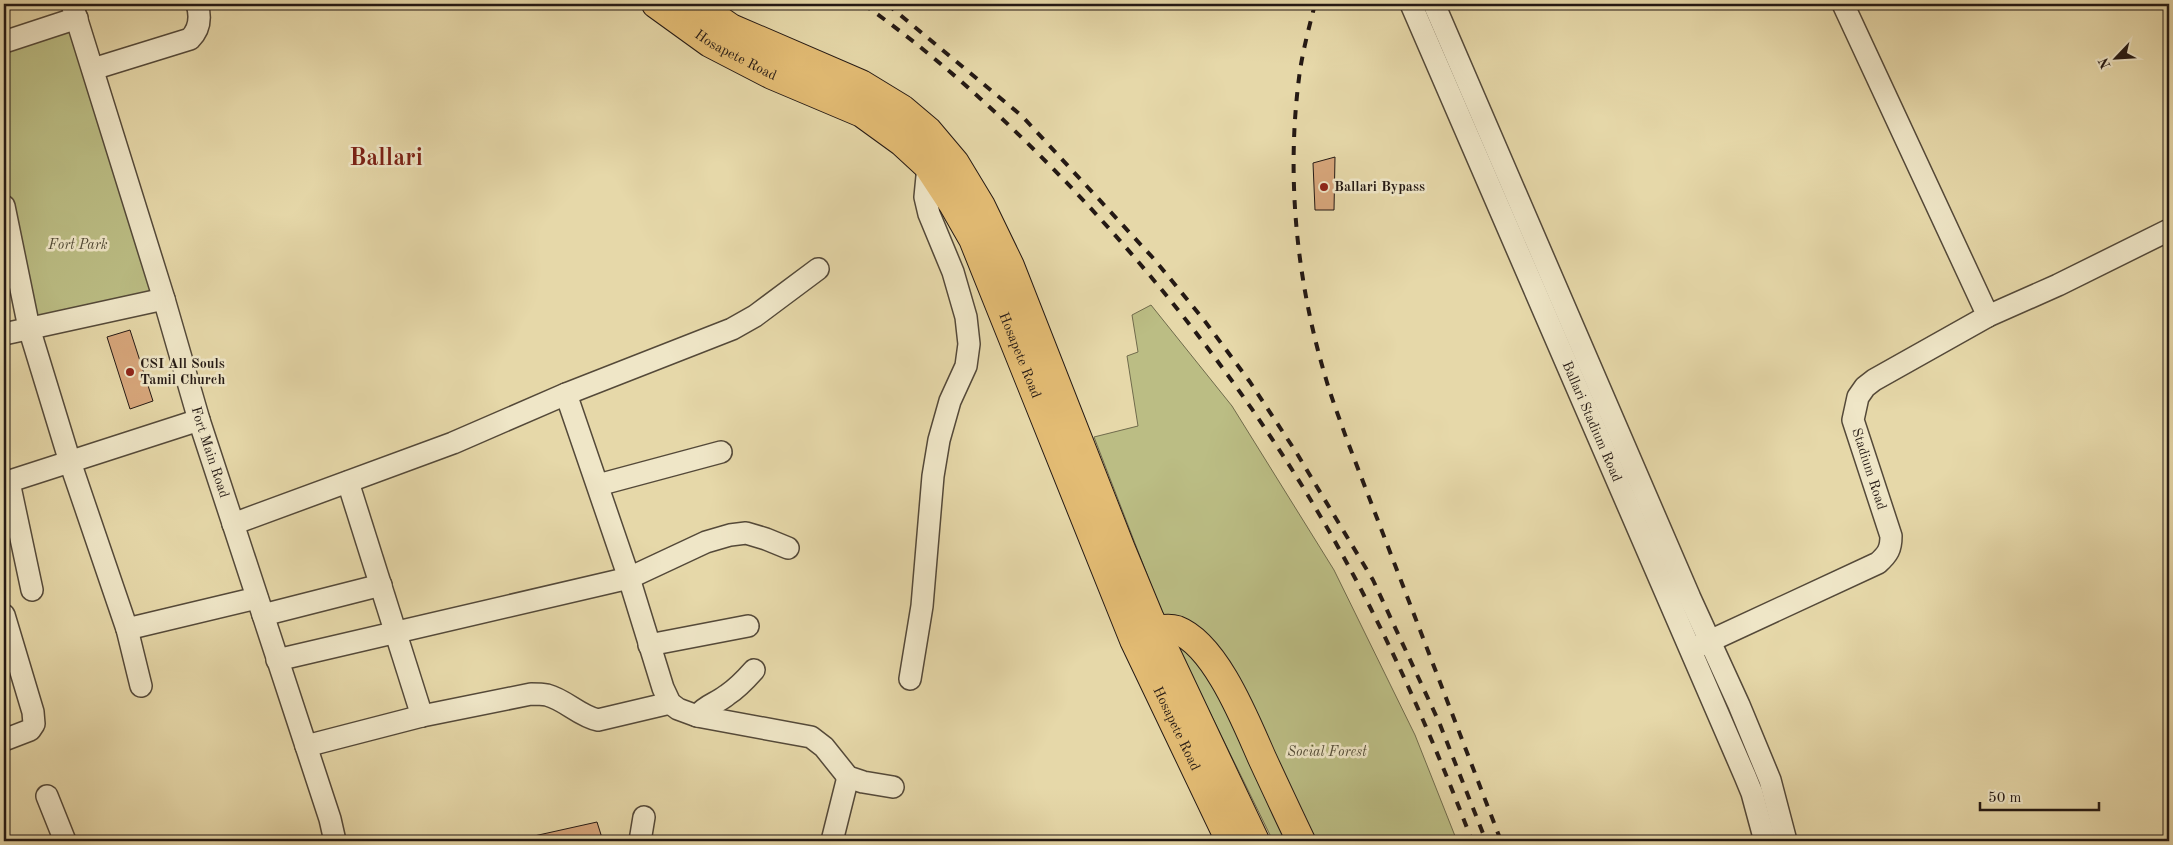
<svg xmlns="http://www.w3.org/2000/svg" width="2173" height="845" viewBox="0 0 2173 845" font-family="'Old Standard TT',serif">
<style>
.green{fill:#bbbd84;stroke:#706b4c}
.building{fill:#d7a67b;stroke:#241914}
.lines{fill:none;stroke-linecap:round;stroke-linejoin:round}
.minor-casing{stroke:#544939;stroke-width:24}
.highway-casing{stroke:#241914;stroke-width:30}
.minor{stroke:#efe6c7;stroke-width:21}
.highway{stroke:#e3bc74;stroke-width:28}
.rail{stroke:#241914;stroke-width:4;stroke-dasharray:9 9;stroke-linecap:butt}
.poi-dot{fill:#8f2418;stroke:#efe6c7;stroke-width:2}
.labels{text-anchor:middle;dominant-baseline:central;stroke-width:5;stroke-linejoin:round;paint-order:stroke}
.street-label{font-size:14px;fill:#241914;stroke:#efe6c7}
.poi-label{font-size:14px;font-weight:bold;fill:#241914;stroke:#efe6c7;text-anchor:start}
.park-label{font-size:14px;font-style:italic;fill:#514a36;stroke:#efe6c7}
.town-label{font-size:24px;font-weight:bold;fill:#7a1f14;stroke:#efe6c7}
</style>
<rect width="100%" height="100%" fill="#e6d8a9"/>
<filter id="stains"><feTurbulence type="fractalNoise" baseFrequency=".004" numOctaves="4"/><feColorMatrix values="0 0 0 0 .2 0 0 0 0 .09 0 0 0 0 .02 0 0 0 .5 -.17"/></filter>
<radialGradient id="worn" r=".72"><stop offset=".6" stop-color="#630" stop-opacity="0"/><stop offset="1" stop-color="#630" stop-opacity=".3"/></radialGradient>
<g class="green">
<path d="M 77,18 L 158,295 L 32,325 L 4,202 L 4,42 Z"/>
<path d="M 1151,305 L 1232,406 L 1334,570 L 1415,735 L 1457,841 L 1273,841 L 1165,621 L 1094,437 L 1138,426 L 1127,356 L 1138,352 L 1132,315 Z"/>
</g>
<g class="building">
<path d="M 1335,157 L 1334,210 L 1315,210 L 1313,163 Z"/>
<path d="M 130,330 L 153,401 L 130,409 L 107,337 Z"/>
<path d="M 597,822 L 603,841 L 535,841 L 534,836 Z"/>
</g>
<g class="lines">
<defs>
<g id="minor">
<path id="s1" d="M 72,4 L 164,299 L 199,420 L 330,819 L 335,841"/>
<path id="s2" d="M 1411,4 L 1745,776 L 1752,793 L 1765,841"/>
<path d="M 1434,4 L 1690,598 L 1739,705 L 1770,780 L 1786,841"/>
<path d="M 1843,4 L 1988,316"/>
<path d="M 4,42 L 77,18"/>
<path d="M 93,69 L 190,39 C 200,29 201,17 197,4"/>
<path d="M 4,206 L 29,328 L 70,462 L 127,629 L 141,686"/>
<path d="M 4,334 L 164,299"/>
<path d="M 566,394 L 629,578 L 663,688 L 670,703 L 678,709 L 697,716 L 811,737 L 824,747 L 848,777 L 863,782 L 893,787"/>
<path d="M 9,482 L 32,590"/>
<path d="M 348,482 L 422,716"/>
<path d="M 4,483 L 199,420"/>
<path d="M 598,485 L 721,452"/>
<path d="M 233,524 L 453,443 L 566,394 L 732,329 L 755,316 L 818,269"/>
<path d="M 4,615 L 33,712 L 34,724 L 30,730 L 4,740"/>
<path d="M 263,615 L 381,585"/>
<path d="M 127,629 L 257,598"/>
<path d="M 649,645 L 748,626"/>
<path d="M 1699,646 L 1878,563 C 1888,554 1891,549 1891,536 L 1853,420 L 1858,397 L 1865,387 L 1874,380 L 1988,316 L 2058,285 L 2169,230"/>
<path d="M 277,660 L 629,578 L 706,542 L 730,535 L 746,533 L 766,539 L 788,548"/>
<path d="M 910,679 L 922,606 L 933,476 L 939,440 L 950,401 L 966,366 L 969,344 L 966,317 L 953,272 L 929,214 L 925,197 L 928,166"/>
<path d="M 697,716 C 707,704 716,704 727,695 C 738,688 746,679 754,670"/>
<path d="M 306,746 L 422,716 L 531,694 C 536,694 542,694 547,695 C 566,700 579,716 598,720 L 670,703"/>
<path d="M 47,796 L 65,841"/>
<path d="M 640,841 L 644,817"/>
<path d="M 832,841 L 848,777"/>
</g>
<g id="highway">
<path id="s3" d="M 656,4 L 710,43 L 772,75 L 862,113 L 902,142 L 928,166 L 953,204 L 973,239 L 1134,640 L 1230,841"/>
<path d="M 696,4 L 731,28 L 861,84 L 902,109 L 928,131 L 955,163 L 981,206 L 1010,266 L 1121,549 L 1150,619 L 1255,841"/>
<path d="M 1140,637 C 1152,632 1164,626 1177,630 C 1216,645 1246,722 1262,758 C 1275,786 1288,814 1301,841"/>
</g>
</defs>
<use href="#minor" class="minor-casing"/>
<use href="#highway" class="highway-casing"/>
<use href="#minor" class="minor"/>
<use href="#highway" class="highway"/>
<g class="rail">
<path d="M 863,4 C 936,55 1003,117 1065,181 C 1186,307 1292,452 1371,609 C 1409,684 1442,762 1472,841"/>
<path d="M 887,4 L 1022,116 L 1154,259 L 1204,320 L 1250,382 L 1296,452 L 1373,580 L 1439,722 L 1486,841"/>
<path d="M 1315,4 C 1309,28 1302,53 1299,78 C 1286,179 1297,283 1326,379 C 1332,400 1340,420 1347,440 L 1501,841"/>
</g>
</g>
<g class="poi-dot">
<circle cx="1324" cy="187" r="5"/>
<circle cx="130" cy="372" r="5"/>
</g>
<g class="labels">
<g class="street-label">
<text stroke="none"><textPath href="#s3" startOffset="95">Hosapete Road</textPath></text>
<text stroke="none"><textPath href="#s3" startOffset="530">Hosapete Road</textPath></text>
<text stroke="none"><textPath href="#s2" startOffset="455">Ballari Stadium Road</textPath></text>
<text stroke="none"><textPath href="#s1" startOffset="469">Fort Main Road</textPath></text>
<text transform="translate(1869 469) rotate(72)">Stadium Road</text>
<text stroke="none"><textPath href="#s3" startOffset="935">Hosapete Road</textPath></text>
</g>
<g class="poi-label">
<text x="1334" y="187">Ballari Bypass</text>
<text x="140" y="364">CSI All Souls<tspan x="140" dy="16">Tamil Church</tspan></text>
</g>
<g class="park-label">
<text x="78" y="245">Fort Park</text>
<text x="1327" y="752">Social Forest</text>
</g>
<g class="town-label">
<text x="386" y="159">Ballari</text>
</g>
</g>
<rect width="2173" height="845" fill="none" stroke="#e6d8a9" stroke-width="20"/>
<rect x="5" y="5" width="2163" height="835" fill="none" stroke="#241914" stroke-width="2.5"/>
<rect x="10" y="10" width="2153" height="825" fill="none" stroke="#241914"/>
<g transform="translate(2116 58) rotate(245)" stroke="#efe6c7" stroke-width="4" paint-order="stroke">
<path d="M0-4L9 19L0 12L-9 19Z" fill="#241914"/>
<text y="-8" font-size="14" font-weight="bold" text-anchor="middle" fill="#241914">N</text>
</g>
<path d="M1980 802v8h119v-8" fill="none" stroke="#241914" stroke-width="2.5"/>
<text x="1988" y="802" font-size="15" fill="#241914" stroke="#efe6c7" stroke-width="4" paint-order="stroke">50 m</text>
<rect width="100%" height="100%" filter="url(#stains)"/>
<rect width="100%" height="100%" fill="url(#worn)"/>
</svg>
